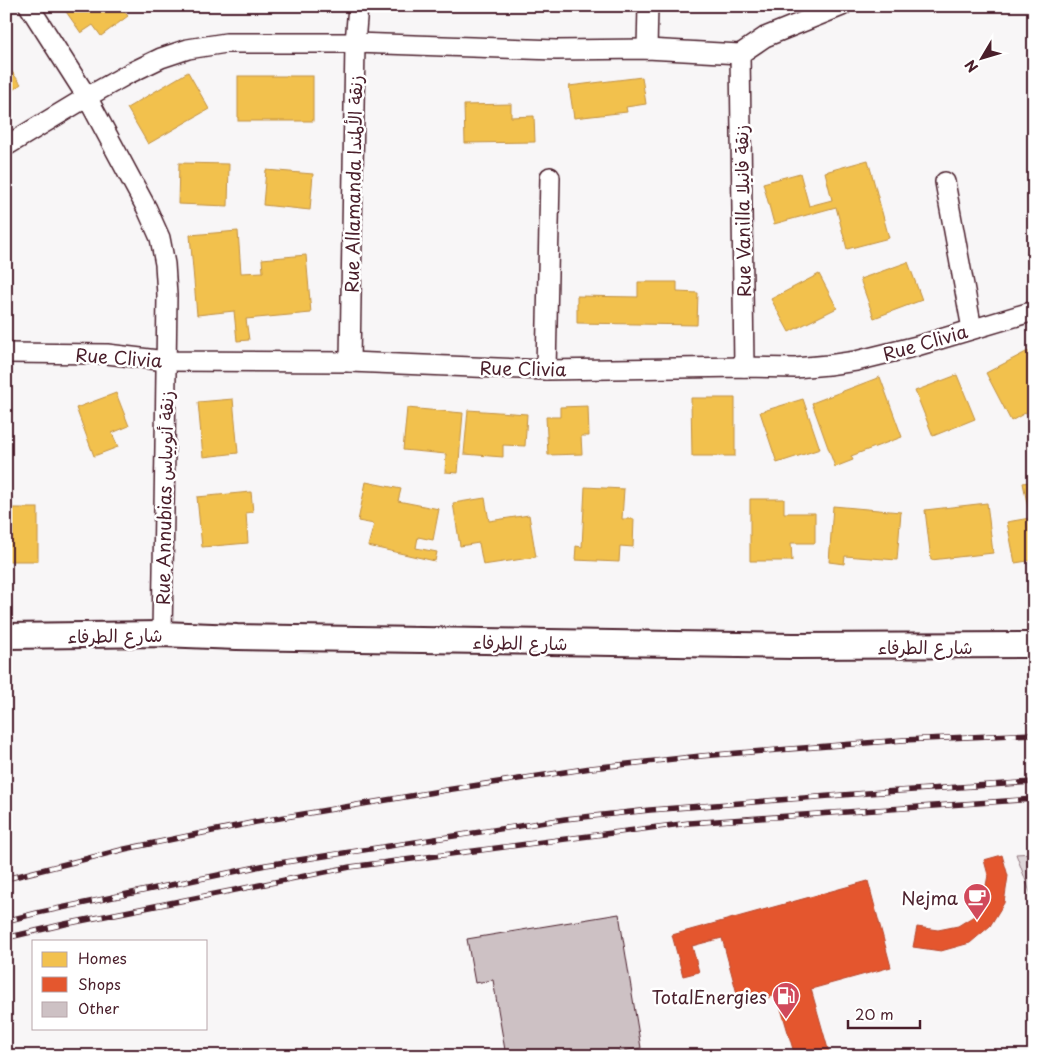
<svg xmlns="http://www.w3.org/2000/svg" width="1040" height="1062" viewBox="0 0 1040 1062" font-family="'Playpen Sans','Playpen Sans Arabic',sans-serif">
<style>
.green{fill:#ded6d9;stroke:#947a82}
.homes{fill:#f2c14e;stroke:#c09044}
.shops{fill:#e4572e;stroke:#b6462d}
.building{fill:#cdc1c4;stroke:#4a1f2b}
.lines{fill:none;stroke-linecap:round;stroke-linejoin:round}
.minor-casing{stroke:#4a1f2b;stroke-width:22}
.tertiary-casing{stroke:#4a1f2b;stroke-width:28}
.minor{stroke:#fff;stroke-width:19}
.tertiary{stroke:#fff;stroke-width:24}
.rail-casing{stroke:#4a1f2b;stroke-width:5.5}
.rail{stroke:#fff;stroke-width:4;stroke-dasharray:11;stroke-linecap:butt}
.labels{text-anchor:middle;dominant-baseline:central;stroke-width:5;stroke-linejoin:round;paint-order:stroke}
.street-label{font-size:18px;fill:#4a1f2b;stroke:#fff}
.poi-label{font-size:18px;fill:#4a1f2b;stroke:#fff;text-anchor:end}
</style>
<rect width="100%" height="100%" fill="#f8f6f7"/>
<filter id="ink" filterUnits="userSpaceOnUse"><feTurbulence type="fractalNoise" baseFrequency=".02" numOctaves="2"/><feDisplacementMap in="SourceGraphic" scale="10" xChannelSelector="R" yChannelSelector="G"/><feConvolveMatrix kernelMatrix="1 2 1 2 8 2 1 2 1" color-interpolation-filters="sRGB"/></filter>
<g filter="url(#ink)">
<path class="green" d="M 1034,853 L 1034,903 L 1016,854 Z"/>
<g class="homes">
<path d="M 62,6 L 120,6 L 128,16 L 101,36 L 93,25 L 81,33 Z"/>
<path d="M 6,64 L 21,84 L 6,95 Z"/>
<path d="M 188,72 L 209,109 L 148,144 L 127,108 Z"/>
<rect x="238" y="76" width="75" height="45"/>
<path d="M 642,77 L 646,104 L 626,107 L 627,112 L 574,118 L 569,86 Z"/>
<path d="M 511,104 L 511,117 L 534,116 L 535,142 L 465,143 L 464,105 Z"/>
<path d="M 868,160 L 889,238 L 847,249 L 836,207 L 774,224 L 763,183 L 800,173 L 809,206 L 832,200 L 825,172 Z"/>
<path d="M 179,163 L 229,164 L 228,206 L 178,204 Z"/>
<path d="M 266,170 L 313,174 L 310,210 L 263,205 Z"/>
<path d="M 238,231 L 241,273 L 263,272 L 262,259 L 306,255 L 311,313 L 246,319 L 249,340 L 237,341 L 234,311 L 197,315 L 190,235 Z"/>
<path d="M 908,262 L 922,300 L 874,318 L 860,279 Z"/>
<path d="M 819,274 L 837,308 L 789,332 L 771,299 Z"/>
<path d="M 638,282 L 677,282 L 677,292 L 698,293 L 697,325 L 577,323 L 577,296 L 638,297 Z"/>
<path d="M 1028,351 L 1034,362 L 1034,408 L 1011,421 L 986,373 Z"/>
<path d="M 957,375 L 975,419 L 933,436 L 915,391 Z"/>
<path d="M 880,377 L 902,437 L 851,456 L 853,460 L 835,467 L 812,403 Z"/>
<path d="M 116,393 L 129,426 L 112,433 L 118,447 L 94,456 L 76,408 Z"/>
<path d="M 691,398 L 735,398 L 735,456 L 692,456 Z"/>
<path d="M 233,399 L 238,453 L 203,457 L 198,402 Z"/>
<path d="M 803,399 L 820,449 L 777,463 L 760,412 Z"/>
<path d="M 588,406 L 589,436 L 581,436 L 582,454 L 548,455 L 546,417 L 560,417 L 560,407 Z"/>
<path d="M 407,408 L 463,413 L 458,473 L 445,472 L 446,454 L 403,450 Z"/>
<path d="M 468,410 L 527,414 L 525,446 L 503,445 L 503,457 L 464,454 Z"/>
<path d="M 1034,481 L 1034,560 L 1015,563 L 1007,522 L 1030,518 L 1023,483 Z"/>
<path d="M 366,482 L 401,489 L 398,501 L 439,509 L 433,540 L 418,537 L 416,548 L 437,552 L 435,561 L 368,546 L 374,524 L 358,521 Z"/>
<path d="M 585,487 L 624,489 L 622,519 L 634,519 L 633,547 L 620,546 L 619,562 L 575,560 L 576,546 L 582,547 Z"/>
<path d="M 251,492 L 253,512 L 246,513 L 248,543 L 202,547 L 197,497 Z"/>
<path d="M 485,498 L 489,521 L 529,515 L 536,557 L 483,565 L 479,543 L 460,546 L 453,503 Z"/>
<path d="M 750,499 L 784,499 L 784,513 L 815,513 L 815,543 L 791,543 L 792,561 L 750,561 Z"/>
<path d="M 987,503 L 993,553 L 931,560 L 925,510 Z"/>
<path d="M 833,506 L 901,512 L 897,560 L 845,556 L 844,564 L 829,562 Z"/>
<rect x="6" y="508" width="32" height="53"/>
</g>
<g class="shops">
<path d="M 1002,855 L 1008,876 L 1004,903 L 990,926 L 970,943 L 941,951 L 913,947 L 917,927 L 938,930 L 958,926 L 974,916 L 984,896 L 988,875 L 984,860 Z"/>
<path d="M 868,881 L 891,967 L 811,989 L 830,1056 L 795,1056 L 777,995 L 740,1005 L 722,938 L 692,946 L 699,972 L 683,976 L 672,935 Z"/>
</g>
<path class="building" d="M 619,914 L 641,1048 L 593,1056 L 506,1056 L 493,980 L 475,983 L 467,939 Z"/>
<g class="lines">
<defs>
<g id="minor">
<path d="M 29,6 L 87,97 L 147,209 L 160,238 L 165,264 L 167,295 L 165,447 L 162,634"/>
<path d="M 647,49 L 648,6"/>
<path d="M 740,54 L 744,367"/>
<path d="M 6,146 L 87,97 L 128,74 L 161,58 L 188,49 L 226,43 L 355,43 L 556,50 L 647,49 L 740,54 L 765,37 L 842,6"/>
<path d="M 945,182 L 972,329"/>
<path d="M 6,353 L 107,354 L 166,361 L 350,362 L 546,370 L 744,367 L 795,368 L 828,365 L 856,361 L 917,346 L 1034,311"/>
<path d="M 350,362 L 355,43 L 358,6"/>
<path d="M 546,370 L 550,177"/>
</g>
<path id="tertiary" d="M 6,636 L 162,634 L 237,637 L 794,646 L 1034,645"/>
</defs>
<use href="#minor" class="minor-casing"/>
<use href="#tertiary" class="tertiary-casing"/>
<use href="#minor" class="minor"/>
<use href="#tertiary" class="tertiary"/>
<defs>
<g id="rail">
<path d="M 6,879 L 125,849 L 256,822 L 446,790 L 591,768 L 701,756 L 903,740 L 1034,734"/>
<path d="M 6,921 L 37,913 L 266,865 L 565,819 L 650,810 L 868,793 L 1034,782"/>
<path d="M 6,938 L 65,924 L 350,867 L 689,823 L 1034,799"/>
</g>
</defs>
<use href="#rail" class="rail-casing"/>
<use href="#rail" class="rail"/>
</g>
</g>
<defs>
<symbol id="cafe-pin" viewBox="-11 -11 22 30"><path d="M0 17L-7.5 6A9.5 9.5 0 1 1 7.5 6Z" fill="#d1495b" stroke="#fff"/><path d="M-5.5-4.5H6V0H3Q3 3.5 0 3.5H-2.5Q-5.5 3.5-5.5 0ZM3-3.2v2h1.7v-2ZM-6 4.5H4V6H-6Z" fill="#fff"/></symbol>
<symbol id="fuel-pin" viewBox="-11 -11 22 30"><path d="M0 17L-7.5 6A9.5 9.5 0 1 1 7.5 6Z" fill="#d1495b" stroke="#fff"/><path d="M-5.5-6h7V0h2V4h1.3V-2.5L3-4.5l.8-.8L6-3V5H2.5V1h-1V6h-7ZM-4.2-4.7v3.2H.2V-4.7Z" fill="#fff"/></symbol>
</defs>
<g fill-rule="evenodd">
<use href="#cafe-pin" x="961" y="881" width="32" height="43"/>
<use href="#fuel-pin" x="770" y="980" width="32" height="43"/>
</g>
<g class="labels">
<g class="street-label">
<text transform="translate(353 184) rotate(-89)">Rue Allamanda زنقة الألمندا</text>
<text transform="translate(742 211) rotate(-91)">Rue Vanilla زنقة فانيلا</text>
<text transform="translate(925 342) rotate(-16)">Rue Clivia</text>
<text transform="translate(119 357) rotate(4)">Rue Clivia</text>
<text transform="translate(523 368) rotate(1)">Rue Clivia</text>
<text transform="translate(164 498) rotate(-89)">Rue Annubias زنقة أنوبياس</text>
<text transform="translate(115 635) rotate(-1)">شارع الطرفاء</text>
<text transform="translate(520 642) rotate(1)">شارع الطرفاء</text>
<text x="925" y="646">شارع الطرفاء</text>
</g>
<g class="poi-label">
<text x="958" y="897">Nejma</text>
<text x="767" y="996">TotalEnergies</text>
</g>
</g>
<rect width="1040" height="1062" fill="none" stroke="#fff" stroke-width="25"/>
<rect x="12" y="12" width="1015" height="1037" fill="none" stroke="#4a1f2b" stroke-width="2" filter="url(#ink)"/>
<rect x="32" y="940" width="175" height="90" fill="#ffffff" stroke="#b7a5aa"/>
<rect x="42" y="952" width="25" height="15" fill="#f2c14e" stroke="#b7a5aa"/>
<text x="78" y="964" font-size="15" fill="#4a1f2b">Homes</text>
<rect x="42" y="977" width="25" height="15" fill="#e4572e" stroke="#b7a5aa"/>
<text x="78" y="990" font-size="15" fill="#4a1f2b">Shops</text>
<rect x="42" y="1002" width="25" height="15" fill="#cdc1c4" stroke="#b7a5aa"/>
<text x="78" y="1014" font-size="15" fill="#4a1f2b">Other</text>
<g transform="translate(982 58) rotate(232)" stroke="#ffffff" stroke-width="4" paint-order="stroke">
<path d="M0-4L9 19L0 12L-9 19Z" fill="#4a1f2b"/>
<text y="-8" font-size="14" font-weight="bold" text-anchor="middle" fill="#4a1f2b">N</text>
</g>
<path d="M848 1020v8h72v-8" fill="none" stroke="#4a1f2b" stroke-width="2.5"/>
<text x="855" y="1020" font-size="15" fill="#4a1f2b" stroke="#ffffff" stroke-width="4" paint-order="stroke">20 m</text>
</svg>
